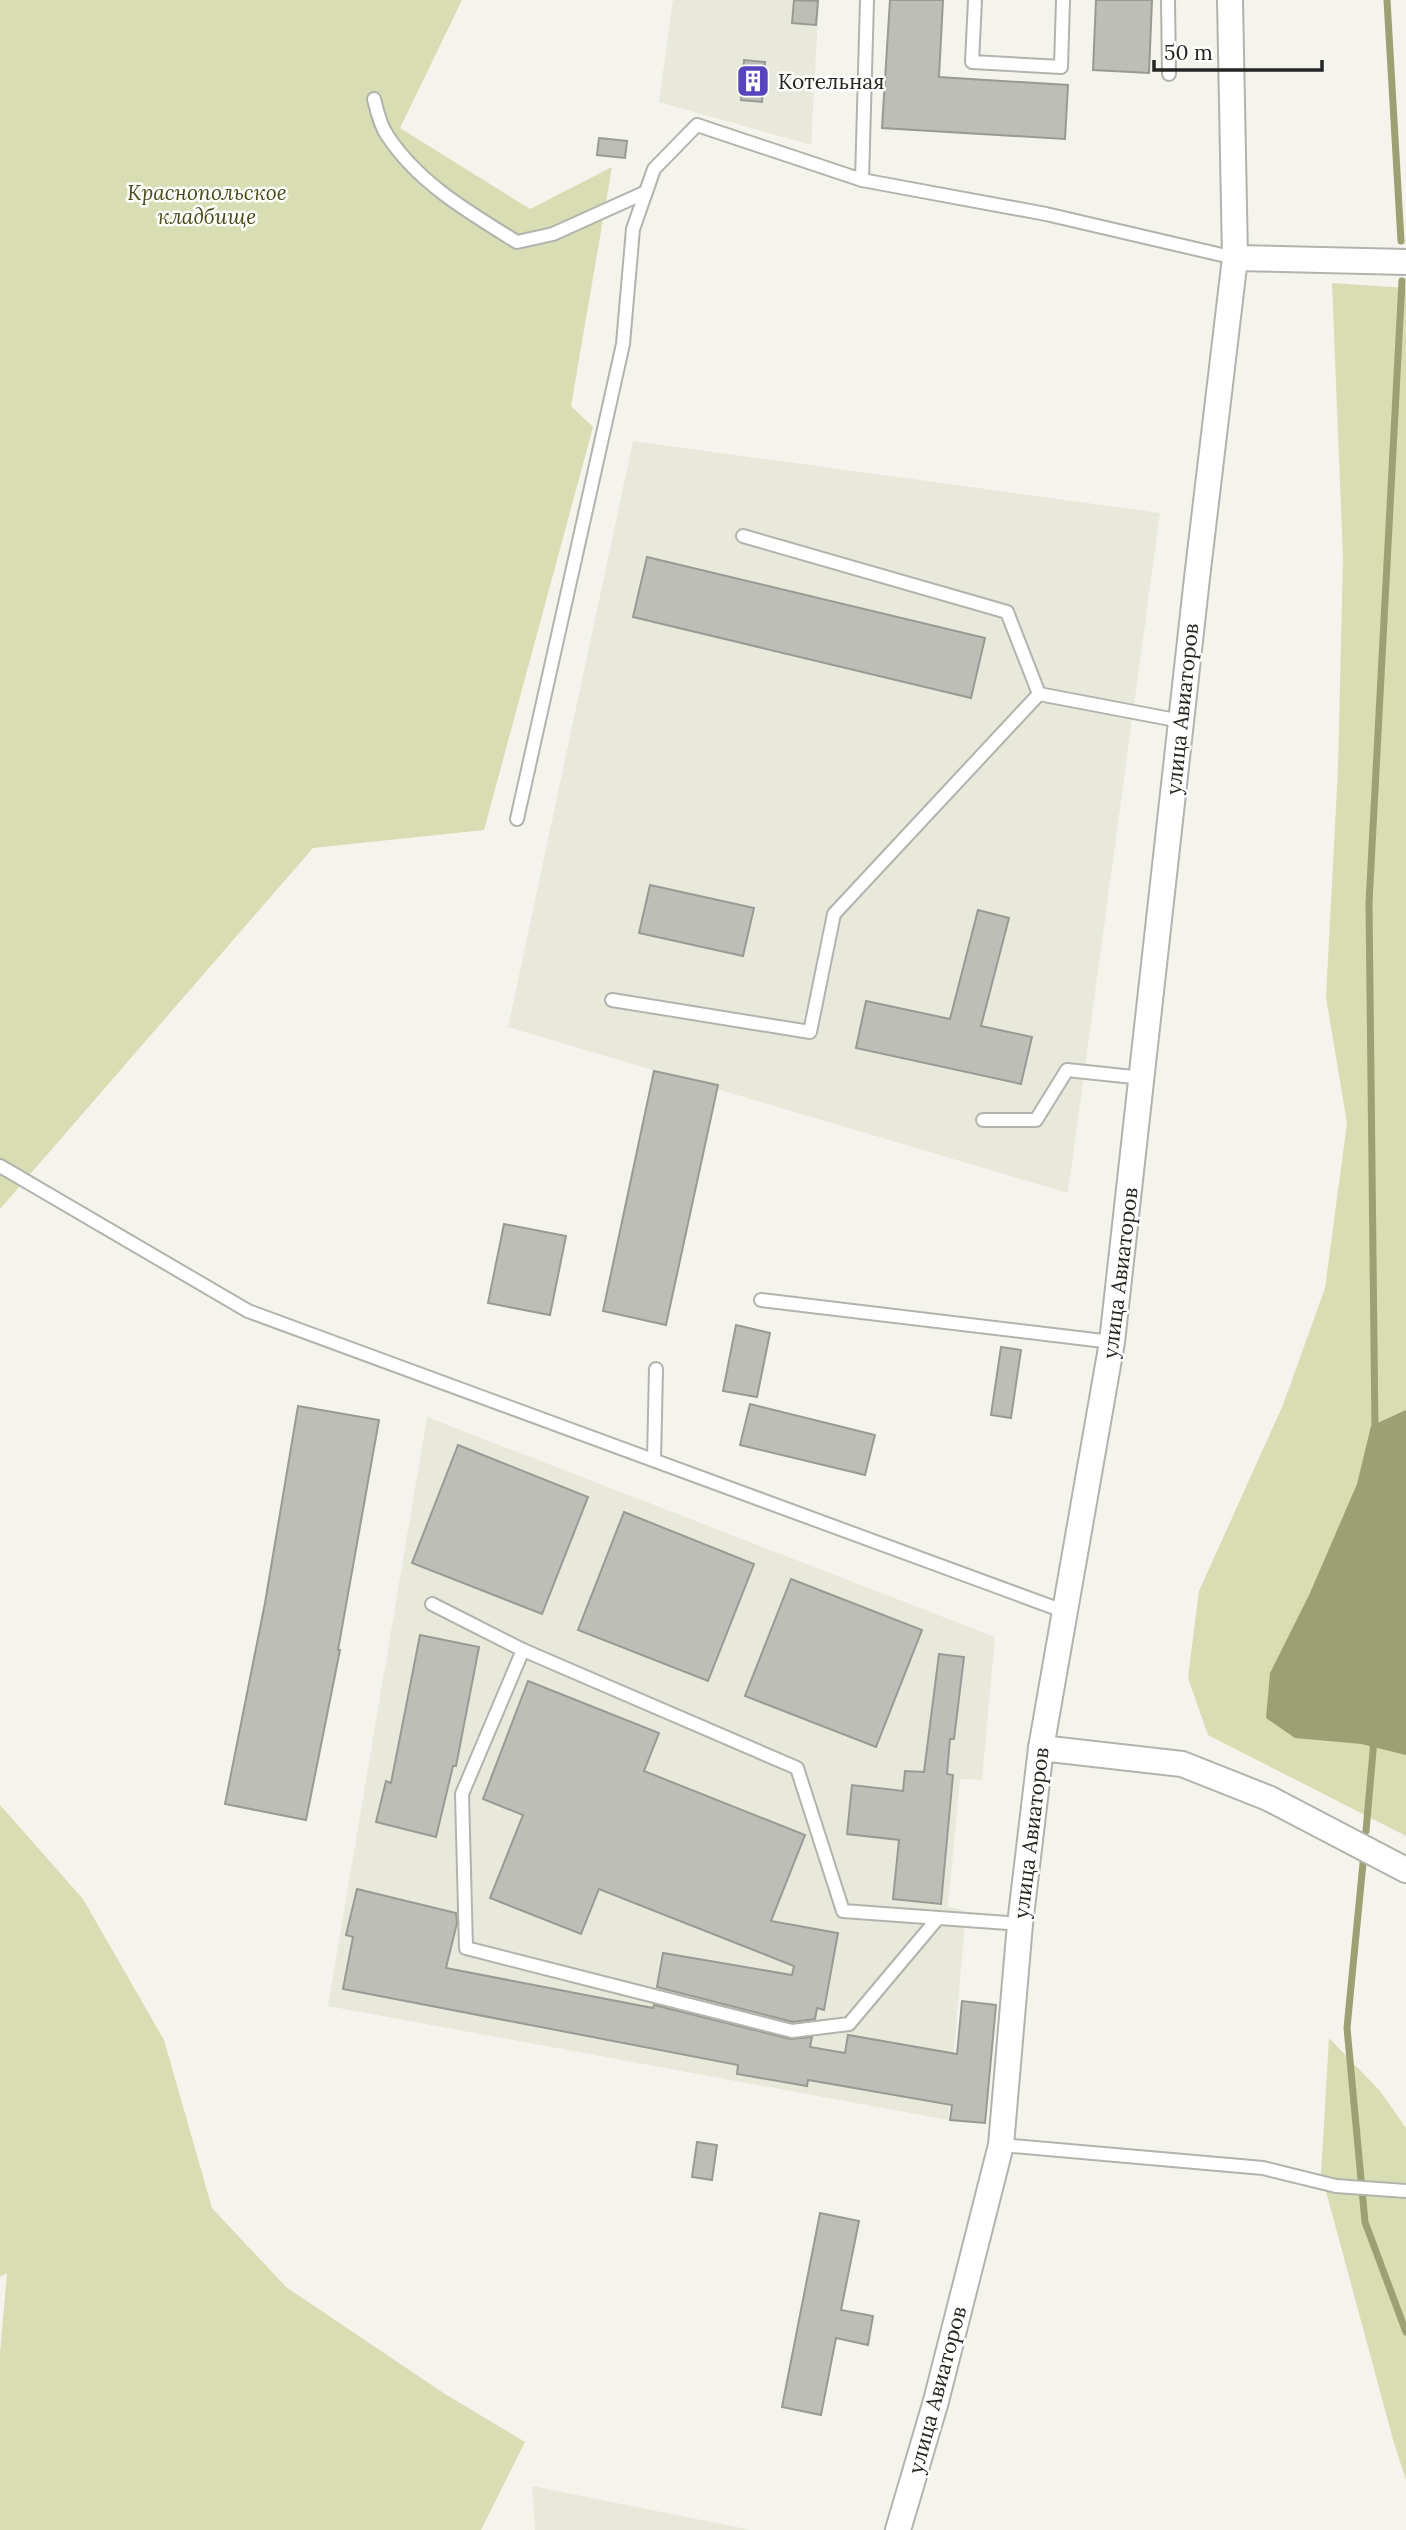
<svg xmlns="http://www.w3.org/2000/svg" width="1406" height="2530" viewBox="0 0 1406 2530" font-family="Lora,serif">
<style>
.built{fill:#e8e9db}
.green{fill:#d9ddb4}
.water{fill:#9ca073}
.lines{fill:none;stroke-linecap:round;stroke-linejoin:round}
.stream{stroke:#9ca073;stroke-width:7}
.building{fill:#bdbeb7;stroke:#999a93;stroke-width:2}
.lane-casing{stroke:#b2b3ac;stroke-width:16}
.street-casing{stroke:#b2b3ac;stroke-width:28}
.lane{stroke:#fff;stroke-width:12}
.street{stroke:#fff;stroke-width:24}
.labels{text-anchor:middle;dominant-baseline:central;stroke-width:5;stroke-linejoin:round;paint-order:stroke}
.poi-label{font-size:21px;fill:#252623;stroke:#fffffe;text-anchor:start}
.park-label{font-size:21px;font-style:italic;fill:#494c17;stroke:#fffffe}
.street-label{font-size:21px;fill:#252623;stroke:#fffffe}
</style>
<rect width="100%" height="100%" fill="#f4f4ed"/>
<g class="built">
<path d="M 673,0 L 819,0 L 811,145 L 659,102 Z"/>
<path d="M 633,441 L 1160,513 L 1068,1193 L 508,1027 Z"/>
<path d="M 427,1417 L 995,1637 L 982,1780 L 960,1779 L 948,1907 L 966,1911 L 948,2120 L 328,2006 Z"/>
<path d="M 532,2486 L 751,2530 L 535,2530 Z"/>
</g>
<g class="green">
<path d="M 0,0 L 462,0 L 400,128 L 530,209 L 612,167 L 571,406 L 593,427 L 484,830 L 313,848 L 0,1209 Z"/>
<path d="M 1332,283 L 1406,288 L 1406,1836 L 1208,1735 L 1188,1678 L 1199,1591 L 1283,1405 L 1325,1288 L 1347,1123 L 1326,997 L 1338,769 L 1343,558 Z"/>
<path d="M 0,1805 L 83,1899 L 164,2040 L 212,2208 L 286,2287 L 445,2394 L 525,2442 L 481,2530 L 0,2530 L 0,2353 L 7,2273 L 0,2277 Z"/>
<path d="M 1329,2038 L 1380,2091 L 1406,2128 L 1406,2480 L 1394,2443 L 1321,2173 Z"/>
</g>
<path class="water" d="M 1406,1410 L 1406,1755 L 1361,1744 L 1295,1738 L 1266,1718 L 1270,1673 L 1310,1593 L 1357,1484 L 1371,1426 Z"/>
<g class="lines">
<g class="stream">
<path d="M 1387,0 L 1401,241"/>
<path d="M 1375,1431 L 1369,903 L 1402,281"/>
<path d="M 1366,1831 L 1374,1740"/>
<path d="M 1363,1863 L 1347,2028 L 1365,2222 L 1406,2332"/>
</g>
</g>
<g class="building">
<path d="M 794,0 L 818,1 L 816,25 L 792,23 Z"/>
<path d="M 890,0 L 943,0 L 939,77 L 1068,85 L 1065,139 L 882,128 Z"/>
<path d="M 1096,0 L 1152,0 L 1149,73 L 1093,70 Z"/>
<path d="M 744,60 L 765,62 L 762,102 L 741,100 Z"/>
<path d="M 599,138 L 627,141 L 625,158 L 597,155 Z"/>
<path d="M 647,557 L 985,638 L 971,698 L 633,617 Z"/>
<path d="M 650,885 L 754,908 L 743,956 L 639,933 Z"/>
<path d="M 978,910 L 1009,918 L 981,1026 L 1032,1037 L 1021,1084 L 856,1048 L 866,1001 L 950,1019 Z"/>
<path d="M 654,1071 L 718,1085 L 666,1325 L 603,1311 Z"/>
<path d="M 504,1224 L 566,1236 L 550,1315 L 488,1303 Z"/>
<path d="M 736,1325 L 770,1333 L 757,1397 L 723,1391 Z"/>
<path d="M 1001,1347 L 1021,1350 L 1011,1418 L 991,1415 Z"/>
<path d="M 750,1404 L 875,1435 L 865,1475 L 740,1445 Z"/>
<path d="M 298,1406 L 379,1420 L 338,1650 L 340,1650 L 306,1820 L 225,1804 L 265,1603 Z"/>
<path d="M 458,1445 L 588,1497 L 542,1614 L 412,1563 Z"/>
<path d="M 624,1512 L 754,1564 L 708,1681 L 578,1630 Z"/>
<path d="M 791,1579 L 922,1630 L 876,1747 L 745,1696 Z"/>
<path d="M 420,1635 L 479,1647 L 456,1766 L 453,1766 L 436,1837 L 376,1822 L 386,1781 L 391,1783 Z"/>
<path d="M 939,1654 L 964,1657 L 954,1739 L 950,1739 L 947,1774 L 953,1775 L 941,1904 L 893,1899 L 899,1840 L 847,1834 L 852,1785 L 903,1791 L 905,1771 L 924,1772 Z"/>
<path d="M 528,1681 L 659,1733 L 644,1771 L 805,1835 L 771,1921 L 838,1933 L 824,2010 L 817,2008 L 815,2019 L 793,2022 L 657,1987 L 663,1953 L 792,1975 L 794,1966 L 599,1889 L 581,1934 L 490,1898 L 523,1815 L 483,1799 Z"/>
<path d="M 357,1889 L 456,1913 L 457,1923 L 446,1968 L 653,2008 L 654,2005 L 790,2039 L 812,2037 L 810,2047 L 845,2053 L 848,2035 L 957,2054 L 962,2001 L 996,2005 L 985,2123 L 950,2120 L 952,2105 L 808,2080 L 807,2086 L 737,2074 L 738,2065 L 343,1989 L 353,1937 L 346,1935 Z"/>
<path d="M 697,2142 L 717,2145 L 712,2180 L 692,2177 Z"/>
<path d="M 820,2213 L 859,2221 L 841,2310 L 873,2316 L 868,2345 L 836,2338 L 821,2415 L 782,2407 Z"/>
</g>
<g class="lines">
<defs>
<g id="lane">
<path d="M 975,0 L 972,62 L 1061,67 L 1063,0"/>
<path d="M 1168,0 L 1169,74"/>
<path d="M 374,99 C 377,111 380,125 387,135 C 418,183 470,213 517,242 L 553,234 L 646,192"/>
<path d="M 862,180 L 867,0"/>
<path d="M 743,536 L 1007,612 L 1039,694"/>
<path d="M 517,819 L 623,344 L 633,229 L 654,169 L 697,125 L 862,180 L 1046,214 L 1235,258"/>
<path d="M 612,1000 L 810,1032 L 834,914 L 1039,694 L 1181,721"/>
<path d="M 983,1120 L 1036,1120 L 1067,1070 L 1143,1078"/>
<path d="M 0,1166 L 248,1311 L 1066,1612"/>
<path d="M 761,1300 L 1112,1342"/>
<path d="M 654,1460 L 656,1369"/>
<path d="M 432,1604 L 523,1650 L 797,1768 L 843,1911 L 1020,1924"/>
<path d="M 523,1650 L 462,1794 L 466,1948 L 792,2031 L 849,2024 L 938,1918"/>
<path d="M 1001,2145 L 1263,2168 L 1336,2186 L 1406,2191"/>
</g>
<g id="street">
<path d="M 1235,258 L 1406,262"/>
<path d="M 1041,1748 L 1182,1764 L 1268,1798 L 1406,1870"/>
<path d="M 898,2530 L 936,2401 L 1001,2145 L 1020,1924 L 1041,1748 L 1112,1342 L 1197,578 L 1235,258 L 1230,0"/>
</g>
</defs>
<use href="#lane" class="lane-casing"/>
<use href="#street" class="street-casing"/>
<use href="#lane" class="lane"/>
<use href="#street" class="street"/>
</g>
<defs>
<symbol id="building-square" viewBox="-11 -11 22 22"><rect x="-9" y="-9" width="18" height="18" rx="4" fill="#5745bd" stroke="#fffffe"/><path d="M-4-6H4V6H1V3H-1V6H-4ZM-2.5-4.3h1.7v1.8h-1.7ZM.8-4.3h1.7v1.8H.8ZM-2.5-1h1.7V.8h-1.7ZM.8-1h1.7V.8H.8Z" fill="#fff"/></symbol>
</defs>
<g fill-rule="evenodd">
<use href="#building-square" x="734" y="62" width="38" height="38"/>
</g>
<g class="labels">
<g class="poi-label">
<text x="778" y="81">Котельная</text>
</g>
<g class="park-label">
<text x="207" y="192">Краснопольское<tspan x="207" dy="24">кладбище</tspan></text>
</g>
<g class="street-label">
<text transform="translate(1182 709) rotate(-84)">улица Авиаторов</text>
<text transform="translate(1120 1273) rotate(-83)">улица Авиаторов</text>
<text transform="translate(1031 1833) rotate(-83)">улица Авиаторов</text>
<text transform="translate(937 2390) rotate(-75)">улица Авиаторов</text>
</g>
</g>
<path d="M1154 60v10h168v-10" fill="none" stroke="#252623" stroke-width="3.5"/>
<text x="1164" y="60" font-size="21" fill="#252623" stroke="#fffffe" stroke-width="5" paint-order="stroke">50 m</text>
</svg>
